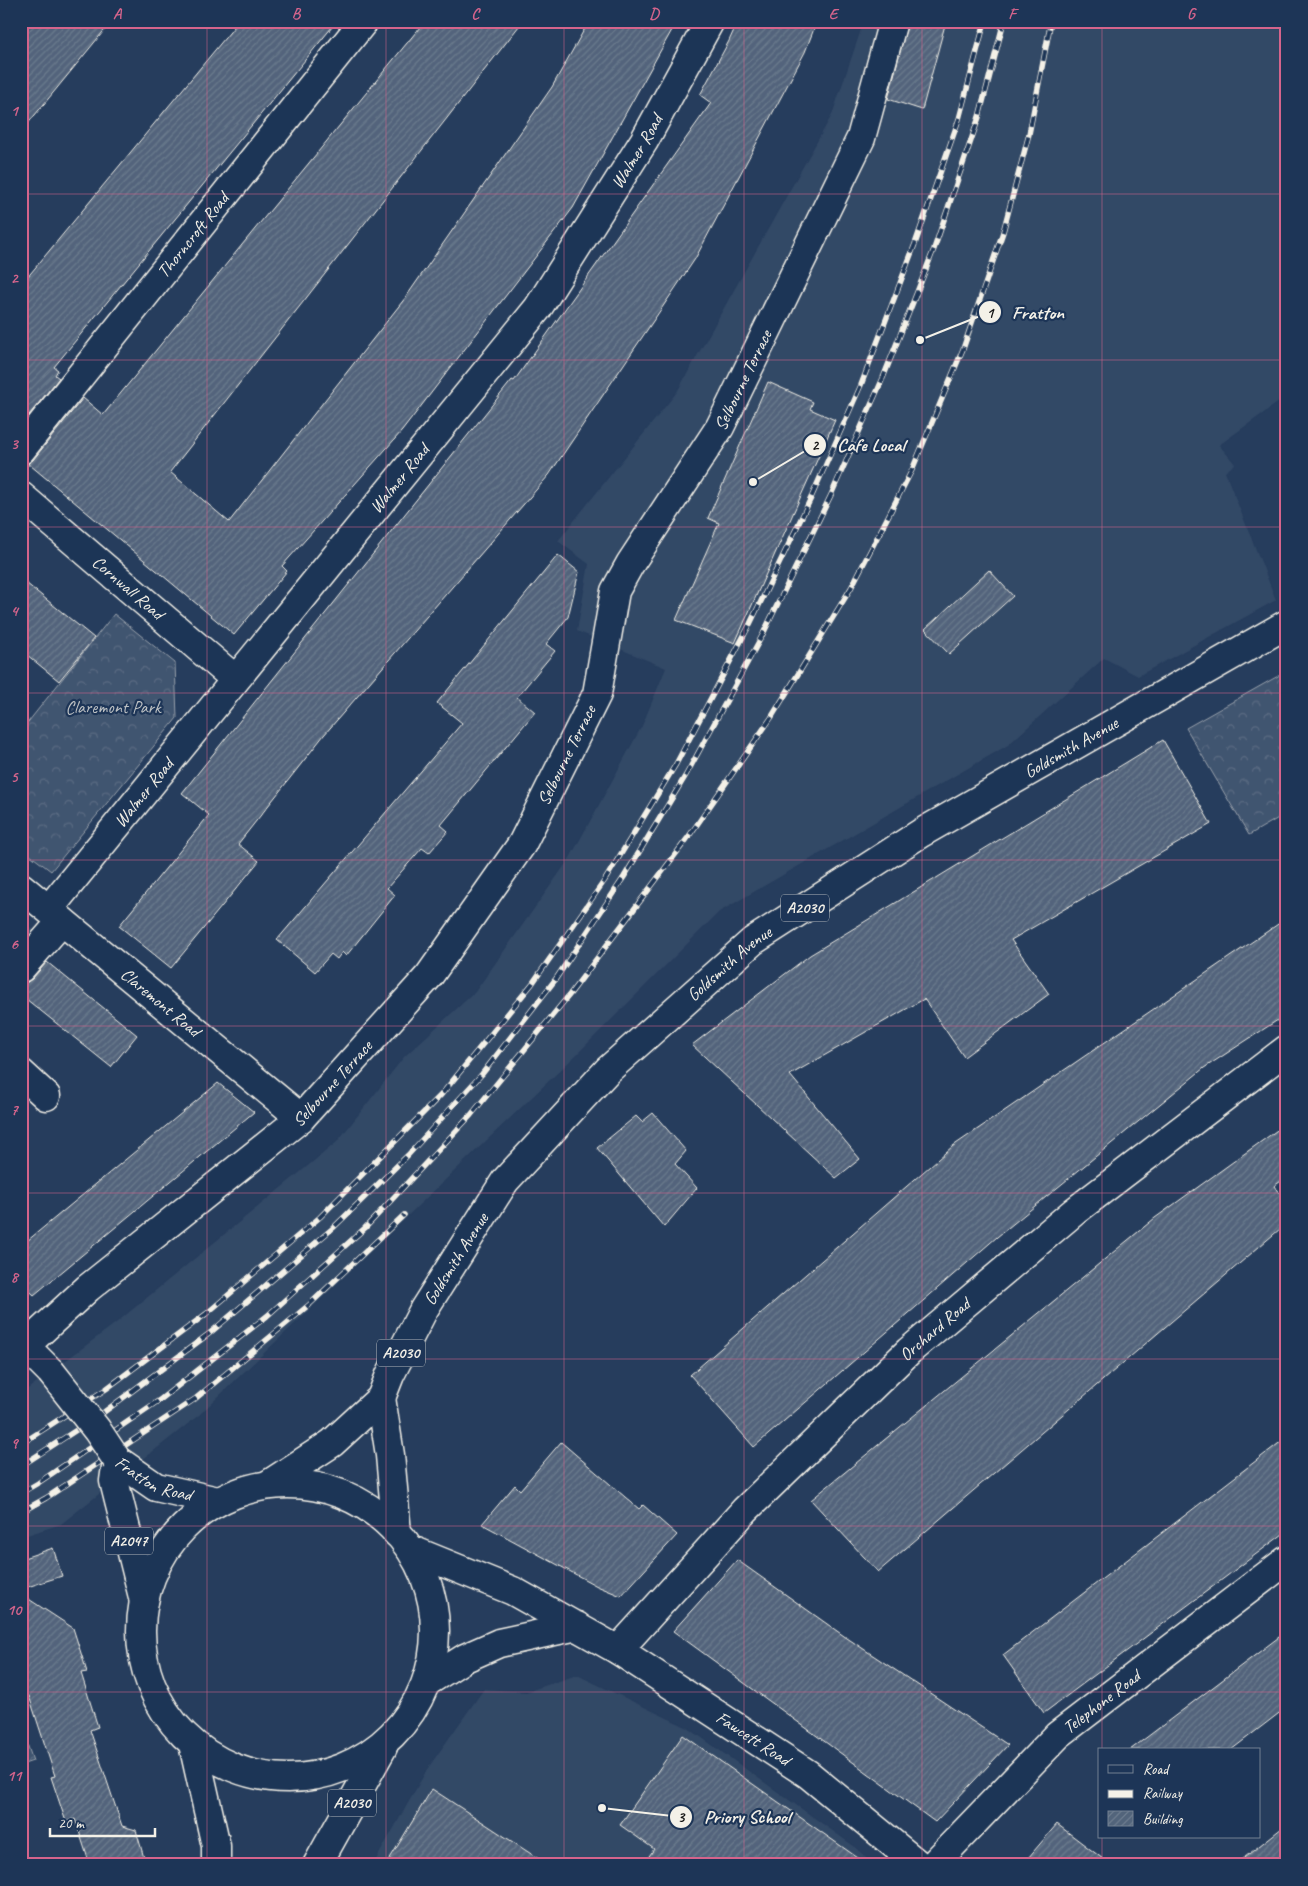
<svg xmlns="http://www.w3.org/2000/svg" width="1308" height="1886" viewBox="0 0 1308 1886" font-family="Caveat,sans-serif">
<style>
.built{fill:#334966}
.forest{fill:url(#forest-crowns);stroke:#9aa2ac}
.building{fill:url(#building-hatch);stroke:#f4f1e8}
.lines{fill:none;stroke-linecap:round;stroke-linejoin:round}
.minor-casing{stroke:#f4f1e8;stroke-width:31}
.major-casing{stroke:#f4f1e8;stroke-width:31}
.minor{stroke:#1d3557;stroke-width:28}
.major{stroke:#1d3557;stroke-width:28}
.rail-casing{stroke:#f4f1e8;stroke-width:5.5}
.rail{stroke:#1d3557;stroke-width:4;stroke-dasharray:11;stroke-linecap:butt}
.major-bridge-casing{stroke:#f4f1e8;stroke-width:31;stroke-linecap:butt}
.major-bridge{stroke:#1d3557;stroke-width:28}
.grid{fill:none;stroke:#d4648c;stroke-width:1;stroke-opacity:0.55}
.labels{text-anchor:middle;dominant-baseline:central;stroke-width:4.5;stroke-linejoin:round;paint-order:stroke}
.shield{fill:#1d3557;stroke:#b4b9bc;stroke-width:1}
.shield-label{font-size:16px;font-weight:bold;fill:#f4f1e8}
.street-label{font-size:18px;fill:#f4f1e8;stroke:#1d3557}
.park-label{font-size:18px;fill:#bec2c4;stroke:#1d3557}
.leader{fill:none;stroke:#f4f1e8;stroke-width:2}
.callout-dot{fill:#f4f1e8;stroke:#1d3557;stroke-width:2}
.mark-label{font-size:15px;text-anchor:middle;font-weight:bold;fill:#111}
.callout-label{font-size:19px;text-anchor:middle;font-weight:bold;fill:#f4f1e8;stroke:#1d3557;stroke-width:4.5;stroke-linejoin:round;paint-order:stroke}
.neatline{fill:none;stroke:#d4648c;stroke-width:2}
.grid-label{font-size:16px;text-anchor:middle;font-weight:bold;fill:#d4648c}
</style>
<defs>
<pattern id="forest-crowns" width="20" height="18" patternUnits="userSpaceOnUse" patternTransform="scale(1.25)"><rect width="20" height="18" fill="#40546f"/><path d="M2 6a3 3 0 1 1 6 0M12 15a3 3 0 1 1 6 0" fill="none" stroke="#5c6d84"/></pattern>
<pattern id="building-hatch" width="6" height="6" patternUnits="userSpaceOnUse" patternTransform="scale(1.25)"><rect width="6" height="6" fill="#52647b"/><path d="M-1 1l2-2M0 6l6-6M5 7l2-2" fill="none" stroke="#6c7b8e"/></pattern>
</defs>
<rect width="100%" height="100%" fill="#263d5d"/>
<filter id="ink" filterUnits="userSpaceOnUse"><feTurbulence type="fractalNoise" baseFrequency=".02" numOctaves="2"/><feDisplacementMap in="SourceGraphic" scale="10" xChannelSelector="R" yChannelSelector="G"/><feConvolveMatrix kernelMatrix="1 2 1 2 8 2 1 2 1" color-interpolation-filters="sRGB"/></filter>
<g filter="url(#ink)">
<g class="built">
<path d="M 864,21 L 1287,21 L 1287,396 L 1219,445 L 1235,464 L 1225,472 L 1276,600 L 1138,676 L 1104,658 L 1008,745 L 719,912 L 575,1056 L 199,1415 L 61,1524 L 21,1537 L 21,1394 L 116,1323 L 337,1142 L 404,1057 L 475,992 L 570,858 L 642,726 L 666,668 L 577,631 L 589,564 L 558,541 L 677,392 L 832,115 Z"/>
<path d="M 21,920 L 36,932 L 21,947 Z"/>
<path d="M 577,1675 L 688,1728 L 855,1847 L 873,1865 L 373,1865 L 428,1768 L 484,1689 L 526,1692 Z"/>
</g>
<g class="forest">
<path d="M 114,614 L 175,663 L 177,718 L 51,871 L 21,848 L 21,731 Z"/>
<path d="M 1287,671 L 1287,813 L 1249,835 L 1186,728 Z"/>
<path d="M 21,1726 L 33,1761 L 21,1765 Z"/>
</g>
<g class="building">
<path d="M 21,21 L 112,21 L 21,132 Z"/>
<path d="M 239,21 L 337,21 L 54,367 L 58,370 L 55,375 L 59,378 L 21,425 L 21,285 Z"/>
<path d="M 425,21 L 523,21 L 170,472 L 229,522 L 406,297 L 552,87 L 589,21 L 677,21 L 573,208 L 402,431 L 282,566 L 287,571 L 234,635 L 30,465 L 21,465 L 27,464 L 33,460 L 83,398 L 103,415 Z"/>
<path d="M 738,21 L 817,21 L 805,52 L 695,259 L 549,475 L 324,735 L 238,844 L 259,861 L 171,968 L 119,926 L 209,815 L 182,793 L 512,380 L 514,381 L 711,103 L 700,95 L 729,41 Z"/>
<path d="M 908,21 L 946,21 L 922,110 L 888,99 Z"/>
<path d="M 768,382 L 813,402 L 810,409 L 835,420 L 735,643 L 676,620 L 719,523 L 708,518 Z"/>
<path d="M 558,555 L 579,572 L 568,617 L 546,644 L 555,651 L 517,697 L 535,712 L 441,825 L 448,831 L 429,853 L 422,848 L 387,888 L 395,895 L 346,956 L 342,952 L 337,959 L 331,954 L 315,972 L 277,940 L 462,723 L 437,703 Z"/>
<path d="M 989,570 L 1013,596 L 949,654 L 925,629 Z"/>
<path d="M 21,579 L 94,638 L 59,681 L 21,650 Z"/>
<path d="M 1163,740 L 1211,824 L 1011,940 L 1049,994 L 964,1057 L 924,999 L 790,1075 L 860,1159 L 836,1178 L 692,1045 L 810,955 Z"/>
<path d="M 1287,918 L 1287,1014 L 1204,1068 L 997,1237 L 754,1447 L 690,1375 L 953,1146 Z"/>
<path d="M 47,962 L 137,1035 L 111,1067 L 21,995 L 21,983 L 26,983 L 32,979 Z"/>
<path d="M 218,1083 L 254,1112 L 34,1295 L 21,1283 L 21,1246 Z"/>
<path d="M 653,1113 L 686,1151 L 675,1164 L 697,1188 L 664,1227 L 597,1148 L 636,1116 L 642,1122 Z"/>
<path d="M 1287,1123 L 1287,1177 L 1274,1186 L 1287,1204 L 1287,1223 L 878,1572 L 811,1500 L 1155,1218 Z"/>
<path d="M 1287,1437 L 1287,1531 L 1044,1713 L 1003,1655 Z"/>
<path d="M 561,1442 L 639,1509 L 643,1505 L 677,1535 L 621,1596 L 597,1586 L 482,1524 L 515,1485 L 520,1490 Z"/>
<path d="M 53,1548 L 62,1576 L 21,1589 L 21,1559 Z"/>
<path d="M 737,1560 L 844,1636 L 1008,1745 L 935,1822 L 673,1631 Z"/>
<path d="M 21,1594 L 73,1628 L 87,1672 L 81,1673 L 98,1727 L 90,1730 L 122,1826 L 136,1830 L 146,1865 L 90,1865 L 75,1819 L 66,1822 L 51,1777 L 55,1776 L 29,1696 L 21,1698 Z"/>
<path d="M 1287,1631 L 1287,1707 L 1231,1750 L 1130,1750 Z"/>
<path d="M 683,1735 L 868,1865 L 643,1865 L 654,1849 L 620,1825 Z"/>
<path d="M 432,1789 L 548,1865 L 386,1865 Z"/>
<path d="M 1057,1824 L 1111,1865 L 1022,1865 Z"/>
<path d="M 1287,1824 L 1287,1865 L 1235,1865 Z"/>
</g>
<g class="lines">
<defs>
<g id="minor">
<path id="s1" d="M 21,450 L 364,21"/>
<path id="s2" d="M 21,496 L 235,679"/>
<path id="s3" d="M 21,887 L 301,1118"/>
<path id="s4" d="M 49,909 L 538,308 L 644,141 L 710,21"/>
<path d="M 21,968 L 62,921"/>
<path d="M 21,1073 L 46,1096"/>
<path id="s5" d="M 25,1346 L 88,1288 L 301,1118 L 429,976 L 522,844 L 597,694 L 615,591 L 630,564 L 720,427 L 861,138 L 893,21"/>
<path id="s6" d="M 412,1550 L 513,1591 L 618,1650 L 808,1774 L 919,1865"/>
<path id="s7" d="M 618,1650 L 745,1510 L 909,1351 L 1075,1211 L 1287,1049"/>
<path d="M 427,1682 L 465,1658 L 499,1643 L 577,1626"/>
<path id="s8" d="M 933,1865 L 1058,1735 L 1287,1560"/>
</g>
<g id="major">
<path d="M 21,1342 L 51,1372"/>
<path d="M 381,1398 L 390,1455 L 397,1533"/>
<path d="M 117,1460 L 114,1481 L 144,1601"/>
<path id="s9" d="M 117,1460 L 156,1487 L 218,1501"/>
<path id="s10" d="M 269,1484 L 332,1443 L 381,1398 L 390,1375 L 424,1309 L 505,1181 L 608,1070 L 753,941 L 921,833 L 1287,624"/>
<circle cx="288" cy="1631" r="147"/>
<path d="M 193,1744 L 216,1846 L 216,1865"/>
<path d="M 317,1865 L 383,1747"/>
</g>
</defs>
<use href="#minor" class="minor-casing"/>
<use href="#major" class="major-casing"/>
<use href="#minor" class="minor"/>
<use href="#major" class="major"/>
<defs>
<g id="rail">
<path d="M 21,1444 L 106,1389 L 206,1314 L 320,1217 L 441,1095 L 532,984 L 605,880 L 676,764 L 750,624 L 811,498 L 861,385 L 915,244 L 959,119 L 985,21"/>
<path d="M 21,1466 L 104,1412 L 210,1333 L 333,1228 L 408,1155 L 482,1074 L 555,980 L 624,877 L 686,775 L 763,634 L 831,495 L 883,378 L 934,249 L 979,117 L 1004,21"/>
<path d="M 21,1493 L 38,1483 L 161,1399 L 267,1316 L 365,1228 L 471,1115 L 570,994 L 687,839 L 771,718 L 851,588 L 912,470 L 963,349 L 1003,232 L 1029,134 L 1051,21"/>
<path d="M 21,1512 L 46,1498 L 195,1399 L 310,1304 L 404,1215"/>
</g>
</defs>
<use href="#rail" class="rail-casing"/>
<use href="#rail" class="rail"/>
<defs>
<path id="major-bridge" d="M 51,1372 L 97,1430 L 117,1460"/>
</defs>
<use href="#major-bridge" class="major-bridge-casing"/>
<use href="#major-bridge" class="major-bridge"/>
</g>
</g>
<path class="grid" d="M 207,21 L 207,1865M 386,21 L 386,1865M 564,21 L 564,1865M 744,21 L 744,1865M 922,21 L 922,1865M 1102,21 L 1102,1750M 21,194 L 1287,194M 21,360 L 1287,360M 21,527 L 1287,527M 21,693 L 1287,693M 21,860 L 1287,860M 21,1026 L 1287,1026M 21,1193 L 1287,1193M 21,1359 L 1287,1359M 21,1526 L 1287,1526M 21,1692 L 1287,1692M 1102,1837 L 1102,1865"/>
<g class="labels">
<g class="shield">
<rect x="781" y="894.5" width="48" height="27" rx="4"/>
<rect x="377" y="1339.5" width="48" height="27" rx="4"/>
<rect x="105" y="1527.5" width="48" height="27" rx="4"/>
<rect x="328" y="1789.5" width="48" height="27" rx="4"/>
</g>
<g class="shield-label">
<text x="805" y="908">A2030</text>
<text x="401" y="1353">A2030</text>
<text x="129" y="1541">A2047</text>
<text x="352" y="1803">A2030</text>
</g>
<g class="street-label">
<text stroke="none"><textPath href="#s4" startOffset="960">Walmer Road</textPath></text>
<text stroke="none"><textPath href="#s1" startOffset="275">Thorncroft Road</textPath></text>
<text stroke="none"><textPath href="#s5" startOffset="1230">Selbourne Terrace</textPath></text>
<text stroke="none"><textPath href="#s4" startOffset="555">Walmer Road</textPath></text>
<text stroke="none"><textPath href="#s2" startOffset="141">Cornwall Road</textPath></text>
<text stroke="none"><textPath href="#s10" startOffset="1110">Goldsmith Avenue</textPath></text>
<text stroke="none"><textPath href="#s5" startOffset="810">Selbourne Terrace</textPath></text>
<text stroke="none"><textPath href="#s4" startOffset="150">Walmer Road</textPath></text>
<text stroke="none"><textPath href="#s10" startOffset="705">Goldsmith Avenue</textPath></text>
<text stroke="none"><textPath href="#s3" startOffset="181">Claremont Road</textPath></text>
<text stroke="none"><textPath href="#s5" startOffset="405">Selbourne Terrace</textPath></text>
<text stroke="none"><textPath href="#s10" startOffset="300">Goldsmith Avenue</textPath></text>
<text stroke="none"><textPath href="#s7" startOffset="451">Orchard Road</textPath></text>
<text stroke="none"><textPath href="#s9" startOffset="42">Fratton Road</textPath></text>
<text stroke="none"><textPath href="#s8" startOffset="235">Telephone Road</textPath></text>
<text stroke="none"><textPath href="#s6" startOffset="391">Fawcett Road</textPath></text>
</g>
<g class="park-label">
<text x="113" y="707">Claremont Park</text>
</g>
</g>
<path class="leader" d="M920 340L990 312M753 482L815 445M602 1808L681 1817"/>
<g class="callout-dot">
<circle cx="920" cy="340" r="5"/>
<circle cx="753" cy="482" r="5"/>
<circle cx="602" cy="1808" r="5"/>
<circle cx="990" cy="312" r="12"/>
<circle cx="815" cy="445" r="12"/>
<circle cx="681" cy="1817" r="12"/>
</g>
<g class="mark-label">
<text x="990" y="318">1</text>
<text x="815" y="450">2</text>
<text x="681" y="1822">3</text>
</g>
<g class="callout-label">
<text x="1038" y="319">Fratton</text>
<text x="871" y="451">Cafe Local</text>
<text x="747" y="1823">Priory School</text>
</g>
<rect width="1308" height="1886" fill="none" stroke="#1d3557" stroke-width="55"/>
<rect x="1098" y="1748" width="162" height="90" fill="#1d3557" stroke="#738091"/>
<rect x="1108" y="1765" width="25" height="8" fill="#1d3557" stroke="#738091"/>
<text x="1143" y="1774" font-size="15" fill="#f4f1e8">Road</text>
<rect x="1108" y="1790" width="25" height="8" fill="#f4f1e8" stroke="#738091"/>
<text x="1143" y="1798" font-size="15" fill="#f4f1e8">Railway</text>
<rect x="1108" y="1811" width="25" height="15" fill="url(#building-hatch)" stroke="#738091"/>
<text x="1143" y="1824" font-size="15" fill="#f4f1e8">Building</text>
<path d="M50 1828v8h105v-8" fill="none" stroke="#f4f1e8" stroke-width="2.5"/>
<text x="58" y="1828" font-size="15" fill="#f4f1e8" stroke="#1d3557" stroke-width="4" paint-order="stroke">20 m</text>
<rect x="28" y="28" width="1252" height="1830" class="neatline"/>
<g class="grid-label">
<text x="117" y="19">A</text>
<text x="296" y="19">B</text>
<text x="475" y="19">C</text>
<text x="654" y="19">D</text>
<text x="833" y="19">E</text>
<text x="1012" y="19">F</text>
<text x="1191" y="19">G</text>
<text x="14" y="116">1</text>
<text x="14" y="283">2</text>
<text x="14" y="449">3</text>
<text x="14" y="616">4</text>
<text x="14" y="782">5</text>
<text x="14" y="949">6</text>
<text x="14" y="1115">7</text>
<text x="14" y="1282">8</text>
<text x="14" y="1448">9</text>
<text x="14" y="1615">10</text>
<text x="14" y="1781">11</text>
</g>
</svg>
